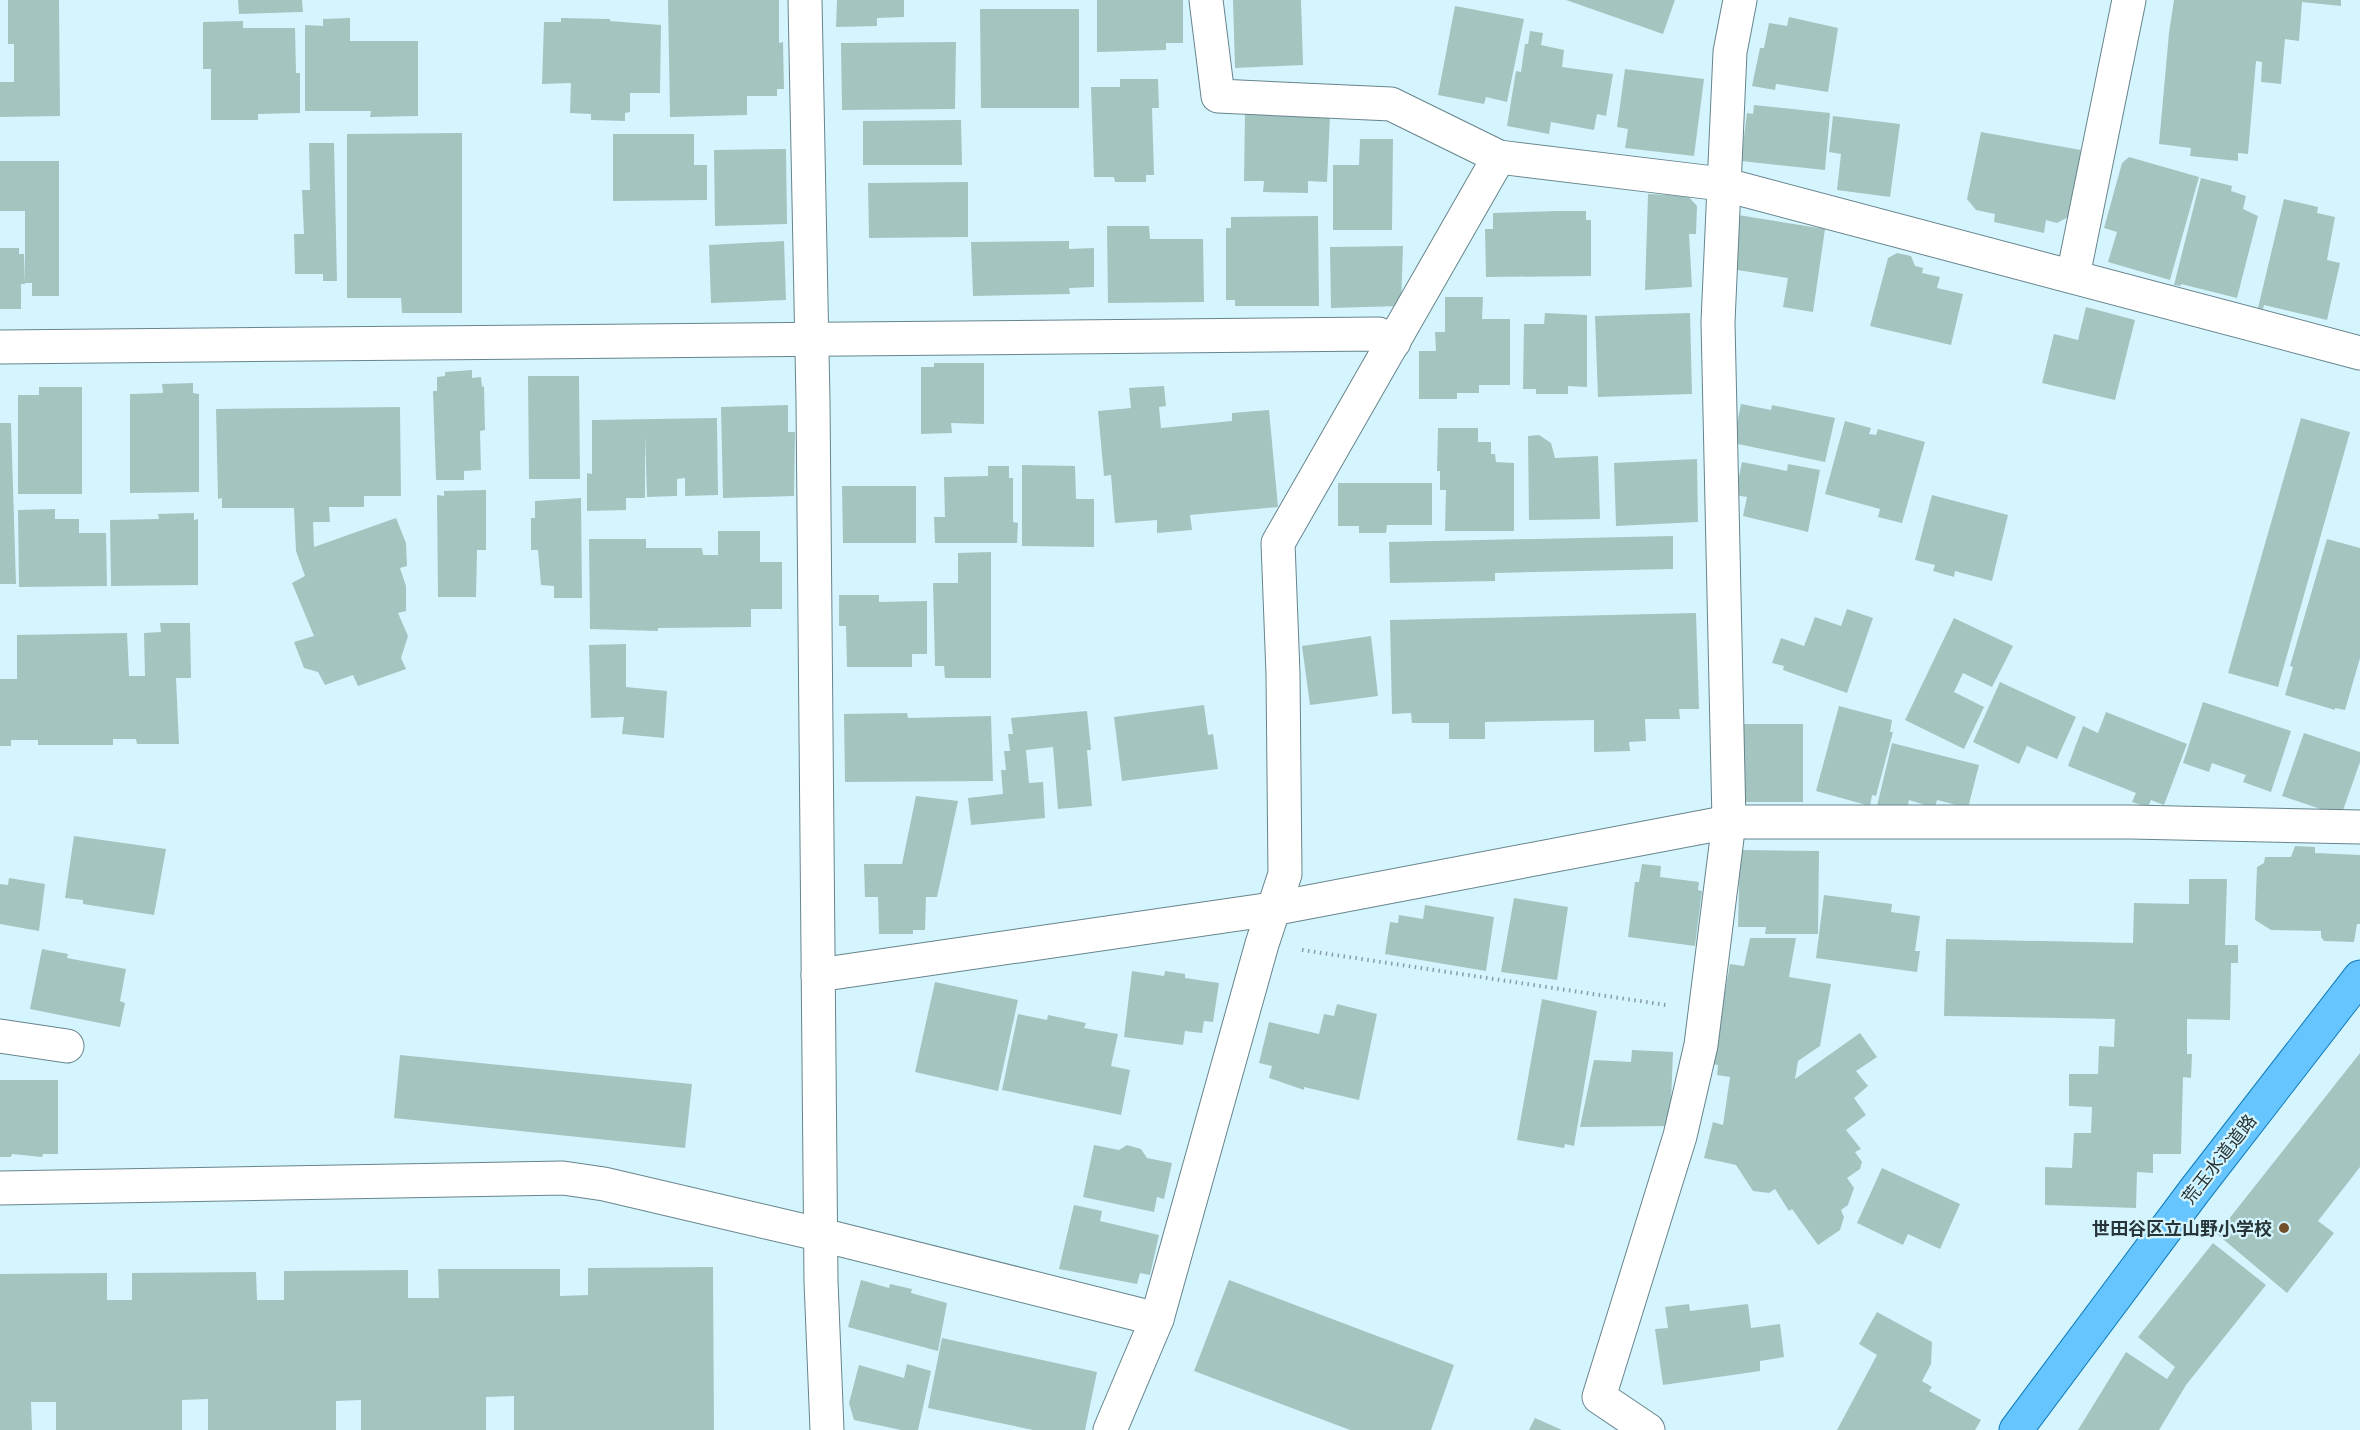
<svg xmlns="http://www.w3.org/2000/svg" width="2360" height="1430" viewBox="0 0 2360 1430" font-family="'Work Sans','Noto Sans JP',sans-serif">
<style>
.building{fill:#a4c4c0}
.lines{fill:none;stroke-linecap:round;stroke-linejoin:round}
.minor-casing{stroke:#67848c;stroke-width:35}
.major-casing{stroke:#0e7ab9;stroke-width:35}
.path{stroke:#869da4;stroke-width:4;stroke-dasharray:1.5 4.5;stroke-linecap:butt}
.minor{stroke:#fff;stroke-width:33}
.major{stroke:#66c5ff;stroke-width:33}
.poi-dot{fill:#724f28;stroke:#d5f5fe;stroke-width:2}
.labels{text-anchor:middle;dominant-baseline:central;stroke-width:4.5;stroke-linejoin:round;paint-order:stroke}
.street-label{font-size:18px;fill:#283538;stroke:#d5f5fe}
.poi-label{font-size:18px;font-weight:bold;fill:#283538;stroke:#d5f5fe;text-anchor:end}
</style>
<rect width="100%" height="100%" fill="#d5f5fe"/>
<g class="building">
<path d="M 8,0 L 59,0 L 60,116 L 0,117 L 0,82 L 14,82 L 14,44 L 8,44 Z"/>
<path d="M 238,0 L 302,0 L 303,12 L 239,14 Z"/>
<path d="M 668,0 L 779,0 L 779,43 L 783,42 L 784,89 L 777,89 L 777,96 L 747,96 L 747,115 L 670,117 Z"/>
<path d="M 837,0 L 904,0 L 904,17 L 877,18 L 877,26 L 836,27 Z"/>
<path d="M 1097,0 L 1183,0 L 1183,43 L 1166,43 L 1166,50 L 1097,52 Z"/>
<path d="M 1233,0 L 1301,0 L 1303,65 L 1235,68 Z"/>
<path d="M 1566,0 L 1675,0 L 1663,34 Z"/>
<path d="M 2174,0 L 2341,0 L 2341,6 L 2302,2 L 2299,41 L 2285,39 L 2281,84 L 2261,82 L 2262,62 L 2256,61 L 2248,154 L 2238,153 L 2238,161 L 2190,156 L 2191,148 L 2159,144 L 2169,33 Z"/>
<path d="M 1455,6 L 1524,19 L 1507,102 L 1486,97 L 1484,104 L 1438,95 Z"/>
<path d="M 980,9 L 1079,9 L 1079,108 L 981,108 Z"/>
<path d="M 1789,17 L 1838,28 L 1828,92 L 1776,84 L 1775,90 L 1752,86 L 1760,48 L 1764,48 L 1769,23 L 1787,26 Z"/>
<path d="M 350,18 L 350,41 L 418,41 L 418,116 L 370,117 L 371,111 L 305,111 L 305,25 L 323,26 L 323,19 Z"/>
<path d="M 561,18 L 610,19 L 610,21 L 661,25 L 660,93 L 630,93 L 630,112 L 625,113 L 625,121 L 591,120 L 591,114 L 570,113 L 571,83 L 542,84 L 544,22 L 561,22 Z"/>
<path d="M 243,21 L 243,28 L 295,28 L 296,73 L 300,73 L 300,113 L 258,114 L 258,120 L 211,120 L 211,69 L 203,69 L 203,22 Z"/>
<path d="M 1530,31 L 1543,33 L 1541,45 L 1564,50 L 1562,67 L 1613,74 L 1606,116 L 1597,114 L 1594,130 L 1551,122 L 1549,134 L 1507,126 L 1516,71 L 1521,72 L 1525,44 L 1528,44 Z"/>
<path d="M 956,42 L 955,109 L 842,110 L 841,43 Z"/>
<path d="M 1625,69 L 1704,79 L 1694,156 L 1625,148 L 1628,129 L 1617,127 Z"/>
<path d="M 1120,79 L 1158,79 L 1159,108 L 1152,108 L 1154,175 L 1146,175 L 1146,182 L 1115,182 L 1114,177 L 1094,177 L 1091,87 L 1120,87 Z"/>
<path d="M 1754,105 L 1830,113 L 1825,170 L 1741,161 L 1747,113 L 1753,114 Z"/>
<path d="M 1245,112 L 1330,115 L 1327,182 L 1308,181 L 1308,193 L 1263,192 L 1264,181 L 1244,181 Z"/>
<path d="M 1833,116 L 1900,124 L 1890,197 L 1837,190 L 1841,154 L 1829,152 Z"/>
<path d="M 961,120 L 962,165 L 863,165 L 863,121 Z"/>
<path d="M 1981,132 L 2081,150 L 2070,216 L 2057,223 L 2046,220 L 2044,233 L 1994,222 L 1995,214 L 1976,210 L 1967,199 Z"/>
<path d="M 462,133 L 462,313 L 402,313 L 401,298 L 347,298 L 347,134 Z"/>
<path d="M 613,134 L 694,134 L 694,165 L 707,165 L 707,200 L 613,201 Z"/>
<path d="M 1360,139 L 1393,139 L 1392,230 L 1333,230 L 1333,165 L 1359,165 Z"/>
<path d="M 309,143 L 334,143 L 337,281 L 323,281 L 323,274 L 295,274 L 294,234 L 304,234 L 302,190 L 310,190 Z"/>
<path d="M 786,149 L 787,224 L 715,226 L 714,150 Z"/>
<path d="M 2129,157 L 2199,177 L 2170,280 L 2108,262 L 2117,232 L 2104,228 L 2122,163 Z"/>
<path d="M 0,161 L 59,161 L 59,296 L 32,296 L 32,283 L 25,283 L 25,211 L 0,211 Z"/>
<path d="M 2201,178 L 2232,186 L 2231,191 L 2246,196 L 2243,209 L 2258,216 L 2237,298 L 2181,284 L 2181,286 L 2174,285 Z"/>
<path d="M 968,182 L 968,237 L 869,238 L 868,183 Z"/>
<path d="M 1648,194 L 1688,196 L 1697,206 L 1696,234 L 1689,234 L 1692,287 L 1645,290 Z"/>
<path d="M 2284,199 L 2318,207 L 2317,213 L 2335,217 L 2327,260 L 2340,263 L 2327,320 L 2264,305 L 2263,309 L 2258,308 Z"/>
<path d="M 1557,211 L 1586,211 L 1586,220 L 1591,220 L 1591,276 L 1486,277 L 1485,229 L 1493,229 L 1493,213 Z"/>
<path d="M 1738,215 L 1825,229 L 1813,312 L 1783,307 L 1788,278 L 1731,269 Z"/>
<path d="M 1318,216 L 1319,306 L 1235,306 L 1235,300 L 1226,300 L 1226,228 L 1231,228 L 1231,217 Z"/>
<path d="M 1107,226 L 1149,226 L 1150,239 L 1203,239 L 1204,302 L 1108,303 Z"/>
<path d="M 784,241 L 786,300 L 711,303 L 709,245 Z"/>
<path d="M 1069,241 L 1069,249 L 1094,248 L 1094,287 L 1069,288 L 1070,294 L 973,296 L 971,242 Z"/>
<path d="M 1403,246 L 1401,306 L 1331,308 L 1330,247 Z"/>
<path d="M 0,248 L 19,248 L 19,254 L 24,254 L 25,284 L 21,284 L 21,309 L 0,309 Z"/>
<path d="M 1897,253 L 1911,256 L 1915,266 L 1923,268 L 1922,273 L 1940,277 L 1937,288 L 1963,294 L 1951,345 L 1870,326 L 1888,258 Z"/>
<path d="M 1445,297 L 1483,297 L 1482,319 L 1510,319 L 1510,385 L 1479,385 L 1479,393 L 1457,393 L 1457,399 L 1419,399 L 1419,351 L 1436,351 L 1435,332 L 1445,332 Z"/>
<path d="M 2086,307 L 2135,320 L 2115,400 L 2042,383 L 2054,334 L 2078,340 Z"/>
<path d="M 1545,313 L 1587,315 L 1587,387 L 1568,386 L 1568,394 L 1536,394 L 1536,389 L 1523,389 L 1524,324 L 1544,324 Z"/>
<path d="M 1690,313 L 1692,394 L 1598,397 L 1595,316 Z"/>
<path d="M 934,363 L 984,363 L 984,424 L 951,423 L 952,433 L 921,434 L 921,367 L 934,367 Z"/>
<path d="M 472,370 L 472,378 L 481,377 L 482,387 L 484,386 L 485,430 L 480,431 L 481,470 L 464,471 L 464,480 L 436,480 L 433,391 L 437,391 L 437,377 L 445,376 L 445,372 Z"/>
<path d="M 528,376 L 579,376 L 580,479 L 529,479 Z"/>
<path d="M 193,383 L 193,393 L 199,394 L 199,492 L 130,493 L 130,394 L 163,393 L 162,384 Z"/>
<path d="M 1164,386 L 1166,406 L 1159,407 L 1161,428 L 1232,421 L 1232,413 L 1269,410 L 1278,507 L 1190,515 L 1192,530 L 1157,533 L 1157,520 L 1115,523 L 1111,475 L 1104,476 L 1098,411 L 1131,408 L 1129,388 Z"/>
<path d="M 39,387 L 82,387 L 82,494 L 18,494 L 18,395 L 39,395 Z"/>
<path d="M 1741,404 L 1771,410 L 1772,405 L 1835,418 L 1825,462 L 1733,443 Z"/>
<path d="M 788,405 L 788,432 L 795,432 L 794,496 L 723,498 L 721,407 Z"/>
<path d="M 400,407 L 401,496 L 364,496 L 364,507 L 329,507 L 330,522 L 313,522 L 314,547 L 396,518 L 406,543 L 407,566 L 400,568 L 406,586 L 406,611 L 398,613 L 408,636 L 401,658 L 406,669 L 358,686 L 353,675 L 325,685 L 318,672 L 304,668 L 294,642 L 314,636 L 292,583 L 305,576 L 296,551 L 294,508 L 222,508 L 222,498 L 218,499 L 216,409 Z"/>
<path d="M 717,418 L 718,495 L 685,496 L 685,478 L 677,479 L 677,496 L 647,497 L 645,435 L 645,498 L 626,498 L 626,510 L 587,511 L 587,473 L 592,474 L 592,420 Z"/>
<path d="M 2301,418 L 2350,432 L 2278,687 L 2228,673 Z"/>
<path d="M 1845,421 L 1871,428 L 1869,434 L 1876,435 L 1878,429 L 1925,442 L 1902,523 L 1878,517 L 1880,509 L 1825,494 Z"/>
<path d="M 0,423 L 11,423 L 16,584 L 0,584 Z"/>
<path d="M 1438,428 L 1478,428 L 1478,442 L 1491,442 L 1491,454 L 1495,454 L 1496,462 L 1514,463 L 1514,531 L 1445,531 L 1446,490 L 1440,490 L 1440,471 L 1437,471 Z"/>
<path d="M 1539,435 L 1551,443 L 1555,458 L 1598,456 L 1600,519 L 1529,520 L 1528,436 Z"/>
<path d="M 1697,459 L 1698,522 L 1616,526 L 1614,463 Z"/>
<path d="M 1742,462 L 1787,471 L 1788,464 L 1820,470 L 1808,532 L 1743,516 L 1747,497 L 1735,495 Z"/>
<path d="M 1022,465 L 1075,466 L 1076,499 L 1094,499 L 1094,547 L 1022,546 Z"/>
<path d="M 988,466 L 1009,466 L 1009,478 L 1013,478 L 1013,522 L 1018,523 L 1017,543 L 935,543 L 934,517 L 945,517 L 944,477 L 988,476 Z"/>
<path d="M 1338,483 L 1432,483 L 1432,525 L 1387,525 L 1386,533 L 1359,533 L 1359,526 L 1338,526 Z"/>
<path d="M 842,486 L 916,486 L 916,543 L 843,543 Z"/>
<path d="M 486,490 L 486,550 L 477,550 L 476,597 L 438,597 L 437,495 L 444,496 L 444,491 Z"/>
<path d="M 1932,495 L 2008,515 L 1992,581 L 1955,571 L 1954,577 L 1933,571 L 1935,565 L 1915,560 Z"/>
<path d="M 581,498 L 582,598 L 554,598 L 554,586 L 541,585 L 538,550 L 531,550 L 531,518 L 535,518 L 535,501 Z"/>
<path d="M 55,509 L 55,519 L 79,519 L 79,533 L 106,533 L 107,586 L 19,587 L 18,510 Z"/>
<path d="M 194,513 L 194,520 L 198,519 L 198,585 L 111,586 L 110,520 L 159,519 L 158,514 Z"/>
<path d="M 718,531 L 760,531 L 760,562 L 782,562 L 782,609 L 751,609 L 751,627 L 658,628 L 658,631 L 590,629 L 589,539 L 646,539 L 646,548 L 702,548 L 703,555 L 718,555 Z"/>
<path d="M 1673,536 L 1673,569 L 1495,573 L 1495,581 L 1390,583 L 1389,542 Z"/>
<path d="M 2327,539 L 2360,548 L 2360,658 L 2345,710 L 2335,708 L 2335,710 L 2285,695 L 2293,667 L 2290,666 Z"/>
<path d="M 991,552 L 991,678 L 945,678 L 944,666 L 935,666 L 933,583 L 958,583 L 958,553 Z"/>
<path d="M 839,595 L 879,595 L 879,602 L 927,601 L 927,654 L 912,654 L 912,667 L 847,667 L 846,626 L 839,626 Z"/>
<path d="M 1847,609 L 1873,618 L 1847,693 L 1783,670 L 1784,666 L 1772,663 L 1781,638 L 1804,646 L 1815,617 L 1841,626 Z"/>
<path d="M 1696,613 L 1699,709 L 1679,709 L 1680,719 L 1645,719 L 1646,741 L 1629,742 L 1630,751 L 1594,752 L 1594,720 L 1485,722 L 1485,739 L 1449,739 L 1449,723 L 1412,723 L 1411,713 L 1392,714 L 1390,620 Z"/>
<path d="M 1954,618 L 2013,646 L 1992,687 L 1963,673 L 1954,692 L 1984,707 L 1964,749 L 1905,720 Z"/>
<path d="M 160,623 L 190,623 L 191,678 L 176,678 L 179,744 L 137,744 L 136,739 L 113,739 L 113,745 L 38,745 L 38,740 L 11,740 L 11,746 L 0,746 L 0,679 L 17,679 L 17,635 L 127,633 L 129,676 L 145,676 L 144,633 L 161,632 Z"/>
<path d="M 1371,636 L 1378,696 L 1310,705 L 1302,646 Z"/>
<path d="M 626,644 L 626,687 L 667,691 L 664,738 L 622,734 L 624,717 L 591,718 L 589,645 Z"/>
<path d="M 2000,682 L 2076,717 L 2057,759 L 2027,746 L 2019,764 L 1973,742 Z"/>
<path d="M 2203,702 L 2291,731 L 2271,792 L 2243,782 L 2246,775 L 2212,763 L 2209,772 L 2183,763 Z"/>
<path d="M 1204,705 L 1208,735 L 1213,734 L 1218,769 L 1122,781 L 1114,717 Z"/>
<path d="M 1839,706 L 1892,720 L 1890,732 L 1893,732 L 1876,796 L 1872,795 L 1870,806 L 1816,791 Z"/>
<path d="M 1087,711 L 1091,750 L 1087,750 L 1092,806 L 1058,809 L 1053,747 L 1026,750 L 1029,783 L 1043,782 L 1045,818 L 971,825 L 968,798 L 1003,794 L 1001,770 L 1006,770 L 1004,751 L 1010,751 L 1008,734 L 1013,734 L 1011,718 Z"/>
<path d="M 2106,712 L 2187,744 L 2164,805 L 2151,800 L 2148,807 L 2132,802 L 2136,793 L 2068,766 L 2083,726 L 2098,733 Z"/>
<path d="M 907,713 L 908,718 L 991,716 L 993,781 L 845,782 L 844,714 Z"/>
<path d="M 1743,724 L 1803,724 L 1803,802 L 1744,802 Z"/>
<path d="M 2304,733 L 2360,752 L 2360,762 L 2341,816 L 2282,796 Z"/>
<path d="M 1892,743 L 1979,765 L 1968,808 L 1937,800 L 1935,808 L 1909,800 L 1906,813 L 1877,806 Z"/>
<path d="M 916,796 L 958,801 L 937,897 L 926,897 L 925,930 L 913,930 L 913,934 L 879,934 L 878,897 L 865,897 L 864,864 L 902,864 Z"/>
<path d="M 74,836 L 166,849 L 154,915 L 83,904 L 83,900 L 65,898 Z"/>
<path d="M 2295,846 L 2315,847 L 2315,853 L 2360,855 L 2360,924 L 2357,924 L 2354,942 L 2324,941 L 2321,937 L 2321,931 L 2271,930 L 2255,920 L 2257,867 L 2264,863 L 2265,857 L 2291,857 Z"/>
<path d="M 1740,850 L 1819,851 L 1818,934 L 1765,934 L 1766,927 L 1738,927 Z"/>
<path d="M 1642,864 L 1661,866 L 1660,877 L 1699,882 L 1698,890 L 1702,891 L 1695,946 L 1628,937 L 1635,882 L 1639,882 Z"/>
<path d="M 9,878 L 45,884 L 39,931 L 0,924 L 0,884 L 8,885 Z"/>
<path d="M 2189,879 L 2227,879 L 2225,945 L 2238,945 L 2238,963 L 2231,963 L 2230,1020 L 2187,1019 L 2187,1054 L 2192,1054 L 2191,1078 L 2183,1077 L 2181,1154 L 2153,1154 L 2153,1173 L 2137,1172 L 2136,1208 L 2045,1205 L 2045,1167 L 2072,1168 L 2074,1133 L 2091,1133 L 2092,1107 L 2069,1106 L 2069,1074 L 2098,1074 L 2099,1046 L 2114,1047 L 2115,1019 L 1944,1016 L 1946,939 L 2133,943 L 2134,903 L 2189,904 Z"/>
<path d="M 1824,895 L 1892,904 L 1891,912 L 1920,916 L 1915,951 L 1920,951 L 1917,972 L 1816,958 Z"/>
<path d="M 1514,898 L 1568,907 L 1557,980 L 1501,972 Z"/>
<path d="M 1425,905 L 1494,917 L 1486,971 L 1385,954 L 1390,922 L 1398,923 L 1399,915 L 1423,919 Z"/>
<path d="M 1750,938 L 1796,938 L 1789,977 L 1831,984 L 1820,1046 L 1798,1061 L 1795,1079 L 1860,1033 L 1877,1057 L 1856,1071 L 1868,1086 L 1854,1098 L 1866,1115 L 1846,1130 L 1861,1149 L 1855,1152 L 1862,1162 L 1860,1169 L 1847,1178 L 1854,1188 L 1848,1205 L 1841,1210 L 1844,1217 L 1840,1230 L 1818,1245 L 1792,1209 L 1789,1211 L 1775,1189 L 1769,1193 L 1753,1191 L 1736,1165 L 1704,1158 L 1713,1122 L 1723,1125 L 1730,1077 L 1717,1075 L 1718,1065 L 1712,1064 L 1730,964 L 1744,966 Z"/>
<path d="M 42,949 L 68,954 L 67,958 L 126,969 L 120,1001 L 125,1003 L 120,1027 L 30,1009 Z"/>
<path d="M 1132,971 L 1164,976 L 1165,971 L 1185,974 L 1185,978 L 1219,983 L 1213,1022 L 1204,1021 L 1202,1033 L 1185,1031 L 1183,1045 L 1124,1037 Z"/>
<path d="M 935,982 L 1018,1000 L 998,1091 L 915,1072 Z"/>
<path d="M 1542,999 L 1597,1011 L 1574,1146 L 1565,1144 L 1564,1148 L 1517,1140 Z"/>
<path d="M 1337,1004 L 1377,1014 L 1359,1100 L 1304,1087 L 1304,1090 L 1269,1078 L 1272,1066 L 1259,1063 L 1269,1022 L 1319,1034 L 1324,1014 L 1334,1016 Z"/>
<path d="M 1018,1014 L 1047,1020 L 1048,1015 L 1086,1023 L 1084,1028 L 1118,1034 L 1111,1066 L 1130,1070 L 1121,1115 L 1002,1090 Z"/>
<path d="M 1632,1050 L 1673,1052 L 1670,1126 L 1580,1127 L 1594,1060 L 1631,1062 Z"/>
<path d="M 2360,1053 L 2360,1167 L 2318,1221 L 2334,1233 L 2287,1293 L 2217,1234 Z"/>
<path d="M 400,1055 L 692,1084 L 685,1148 L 394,1118 Z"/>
<path d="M 0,1080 L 58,1080 L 58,1154 L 43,1154 L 42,1157 L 12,1154 L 11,1157 L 0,1157 Z"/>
<path d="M 1094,1145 L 1119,1150 L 1127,1145 L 1141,1149 L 1147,1158 L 1172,1163 L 1164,1199 L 1157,1197 L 1154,1212 L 1083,1197 Z"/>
<path d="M 1882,1168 L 1960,1204 L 1940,1249 L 1908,1234 L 1903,1245 L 1857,1223 Z"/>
<path d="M 1074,1205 L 1102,1211 L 1100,1221 L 1159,1235 L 1150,1275 L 1140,1273 L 1137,1284 L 1059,1269 Z"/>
<path d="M 2213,1243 L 2266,1285 L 2186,1385 L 2159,1430 L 2078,1430 L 2126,1352 L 2167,1379 L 2175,1367 L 2138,1337 Z"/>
<path d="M 713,1267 L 714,1430 L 514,1430 L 514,1396 L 486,1397 L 486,1430 L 361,1430 L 361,1400 L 336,1401 L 336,1430 L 208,1430 L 208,1399 L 182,1400 L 182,1430 L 56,1430 L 56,1402 L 31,1402 L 32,1430 L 0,1430 L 0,1274 L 107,1273 L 107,1300 L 132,1300 L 132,1273 L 256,1272 L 257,1300 L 284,1300 L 284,1271 L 408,1270 L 408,1298 L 439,1298 L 438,1269 L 560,1269 L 560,1296 L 588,1295 L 588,1268 Z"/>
<path d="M 861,1280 L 889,1288 L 890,1284 L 912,1289 L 911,1293 L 947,1303 L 938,1351 L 848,1327 Z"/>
<path d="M 1229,1280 L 1454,1365 L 1431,1430 L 1350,1430 L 1194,1371 Z"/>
<path d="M 1689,1304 L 1690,1311 L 1748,1304 L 1751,1328 L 1780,1324 L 1784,1357 L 1760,1361 L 1760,1371 L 1663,1385 L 1655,1329 L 1668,1328 L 1665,1307 Z"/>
<path d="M 1877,1312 L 1932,1342 L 1931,1364 L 1922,1381 L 1932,1387 L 1929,1391 L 1981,1420 L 1975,1430 L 1837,1430 L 1877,1355 L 1859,1344 Z"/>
<path d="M 942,1338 L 1097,1372 L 1085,1430 L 1033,1430 L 928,1408 Z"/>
<path d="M 907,1364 L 931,1371 L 918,1430 L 901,1430 L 854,1420 L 849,1403 L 859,1365 L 904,1378 Z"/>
<path d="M 1535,1418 L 1562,1430 L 1529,1430 Z"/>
</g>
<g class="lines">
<defs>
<g id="minor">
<path d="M 805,0 L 813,401 L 821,1281 L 827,1430"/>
<path d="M 1206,0 L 1218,96 L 1391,104 L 1499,157 L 1722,184 L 2360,353"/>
<path d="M 2073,276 L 2129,0"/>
<path d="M 0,347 L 1379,334 L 1394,342"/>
<path d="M 818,975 L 1272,909 L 1729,822 L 2131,822 L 2360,827"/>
<path d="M 0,1036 L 67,1046"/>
<path d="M 0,1188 L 563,1178 L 604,1184 L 822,1235 L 1157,1319"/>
<path d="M 1110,1430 L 1157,1319 L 1262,944 L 1285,874 L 1283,674 L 1278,543 L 1499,157"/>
<path d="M 1648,1430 L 1599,1397 L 1680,1136 L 1701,1045 L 1729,822 L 1718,322 L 1730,52 L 1740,0"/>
</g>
<path id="major" d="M 2016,1430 L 2195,1190 L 2360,977"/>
</defs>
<use href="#minor" class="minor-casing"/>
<use href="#major" class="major-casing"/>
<path class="path" d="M 1302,950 L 1666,1005"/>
<use href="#minor" class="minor"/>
<use href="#major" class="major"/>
</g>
<circle class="poi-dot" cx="2284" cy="1228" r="6"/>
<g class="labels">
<g class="street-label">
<text transform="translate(2219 1159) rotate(-52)">荒玉水道道路</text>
</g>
<g class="poi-label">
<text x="2272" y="1228">世田谷区立山野小学校</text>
</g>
</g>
</svg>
